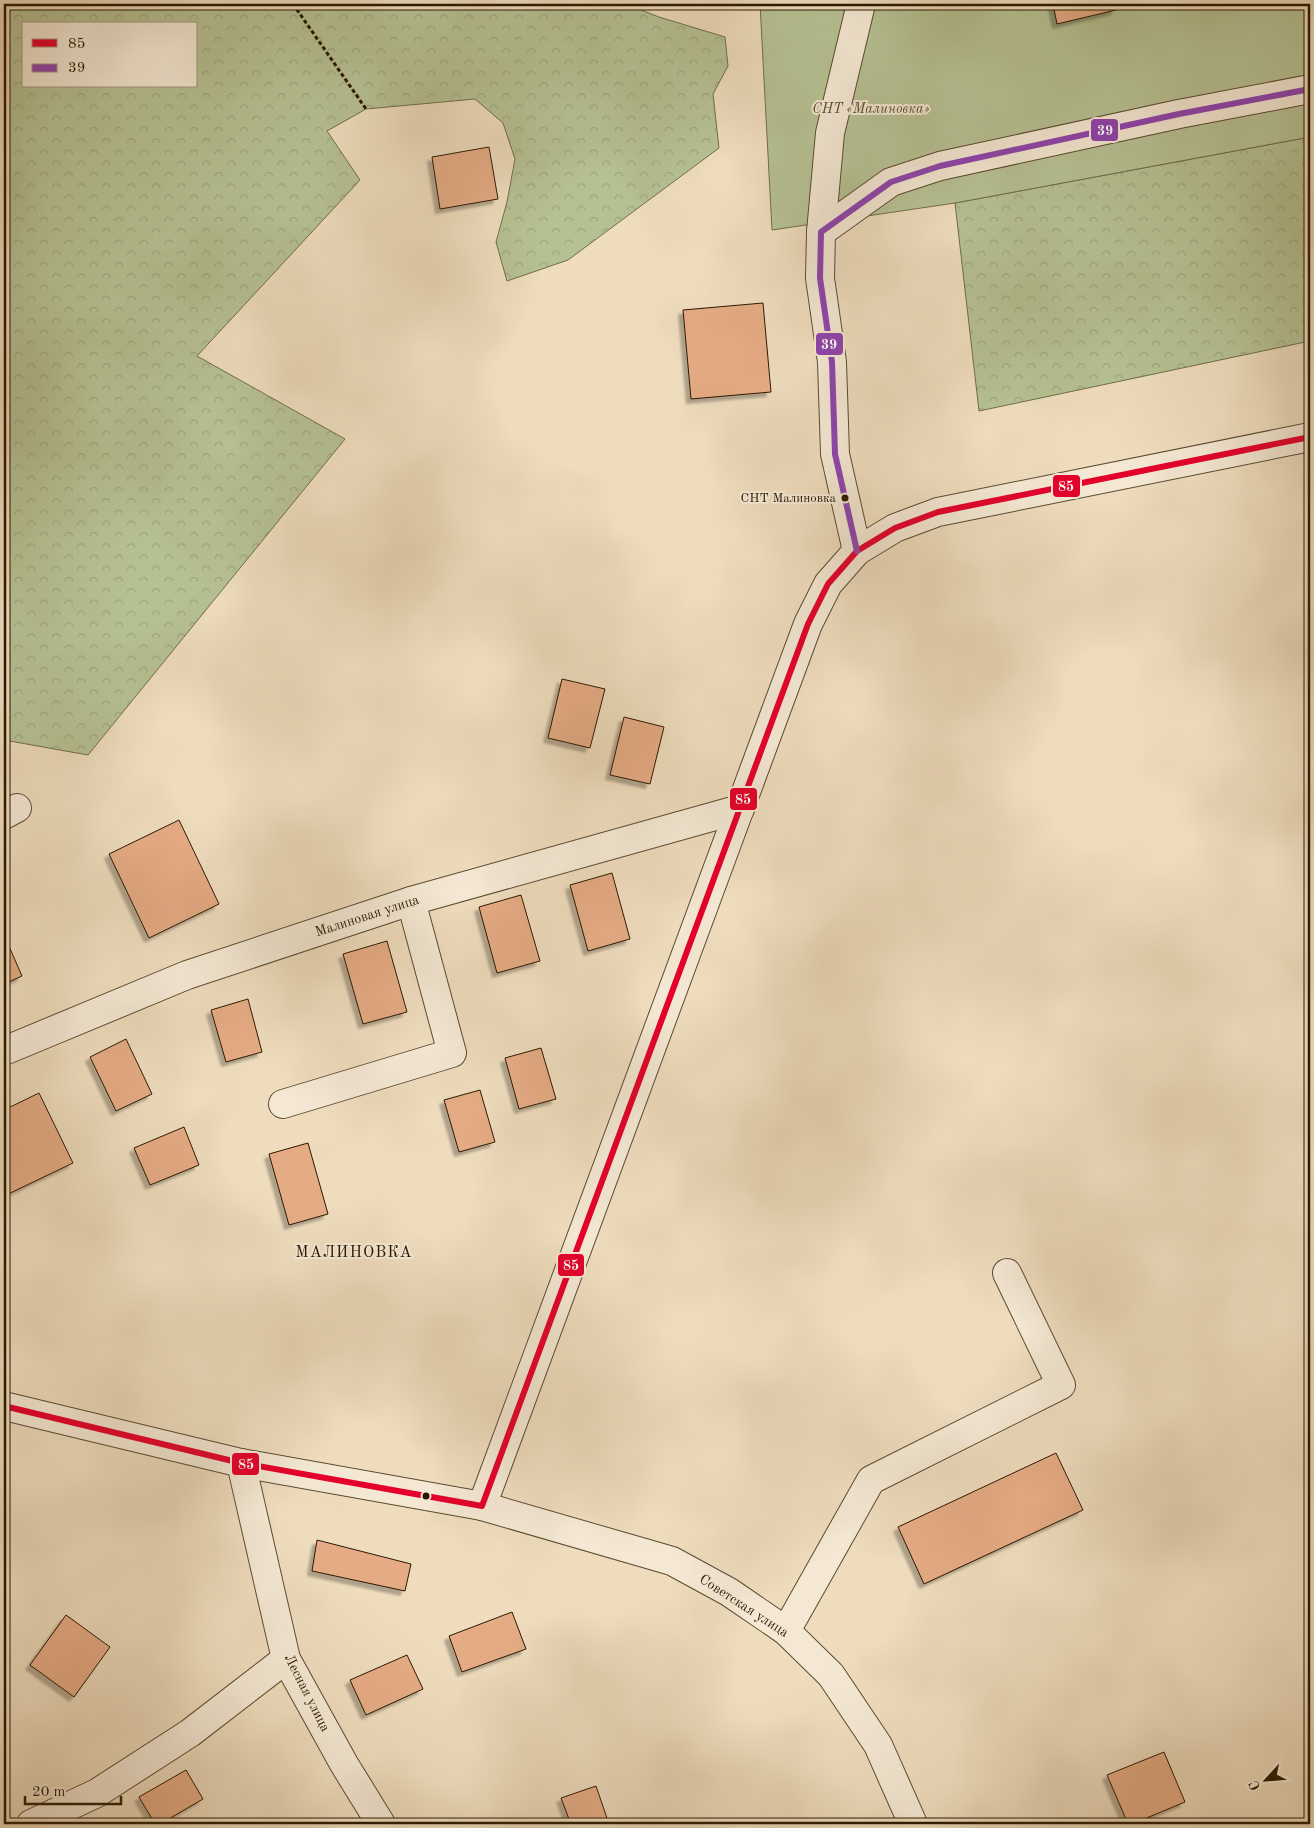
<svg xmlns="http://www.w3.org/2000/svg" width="1314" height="1828" viewBox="0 0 1314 1828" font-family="'Old Standard TT',serif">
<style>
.forest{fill:url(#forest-crowns);stroke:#706d4a;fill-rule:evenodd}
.green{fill:#b6c193;stroke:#706d4a}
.building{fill:#e5ab85;stroke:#2a1900;filter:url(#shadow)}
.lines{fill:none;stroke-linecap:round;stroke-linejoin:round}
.minor-casing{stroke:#5b4a2f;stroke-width:30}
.path{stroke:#2a1900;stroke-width:3;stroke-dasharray:4 2.5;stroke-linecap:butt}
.minor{stroke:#f4e8d4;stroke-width:28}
.bus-1-casing{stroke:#f4e8d4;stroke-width:10}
.bus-2-casing{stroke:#f4e8d4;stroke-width:10}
.bus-1{stroke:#e4002b;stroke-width:6}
.bus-2{stroke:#8e44ad;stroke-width:6}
.bus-dot{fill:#2a1900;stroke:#f4e8d4;stroke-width:2}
.labels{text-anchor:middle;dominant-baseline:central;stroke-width:4;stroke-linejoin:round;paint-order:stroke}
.bus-label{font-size:13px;fill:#2a1900;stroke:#f4e8d4;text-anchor:end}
.park-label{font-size:14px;font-style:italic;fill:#544b2c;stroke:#f4e8d4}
.street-label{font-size:14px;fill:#2a1900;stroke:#f4e8d4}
.quarter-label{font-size:16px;letter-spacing:1px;fill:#2a1900;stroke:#f4e8d4}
.line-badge{stroke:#f4e8d4;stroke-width:2}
.badge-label{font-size:14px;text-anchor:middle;font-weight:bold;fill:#fff}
</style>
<defs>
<pattern id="forest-crowns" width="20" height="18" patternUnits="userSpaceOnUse" patternTransform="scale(1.25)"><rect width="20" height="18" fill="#b6c193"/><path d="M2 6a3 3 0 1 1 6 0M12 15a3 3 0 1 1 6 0" fill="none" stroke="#9da57d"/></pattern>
<filter id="shadow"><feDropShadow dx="-4.5" dy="4.5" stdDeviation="1" flood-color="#0004"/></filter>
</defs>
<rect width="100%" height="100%" fill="#eedcbd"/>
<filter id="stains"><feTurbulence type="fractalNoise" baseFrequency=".004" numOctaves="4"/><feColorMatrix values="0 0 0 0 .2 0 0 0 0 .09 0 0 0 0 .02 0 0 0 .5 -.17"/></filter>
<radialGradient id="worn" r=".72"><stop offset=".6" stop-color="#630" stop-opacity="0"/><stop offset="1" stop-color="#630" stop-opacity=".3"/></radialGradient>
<g class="forest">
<path d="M 4,4 L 291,4 L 298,9 L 297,4 L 626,4 L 659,17 L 725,37 L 728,66 L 713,94 L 719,148 L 568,260 L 507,281 L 496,242 L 507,202 L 515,159 L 503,123 L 475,99 L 366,109 L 327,131 L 360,180 L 197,356 L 345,439 L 88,755 L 4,740 ZM 24,24 L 196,24 L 196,86 L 24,86 Z"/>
<path d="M 1310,137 L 1310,341 L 979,411 L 955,203 Z"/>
</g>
<path class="green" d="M 760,4 L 1310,4 L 1310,137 L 955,203 L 772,230 Z"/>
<g class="building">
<path d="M 1053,4 L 1115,4 L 1116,10 L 1057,24 Z"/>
<path d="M 489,147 L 498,199 L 440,209 L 432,157 Z"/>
<path d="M 763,303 L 771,392 L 691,399 L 683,310 Z"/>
<path d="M 562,679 L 605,689 L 590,748 L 548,738 Z"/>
<path d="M 624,717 L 664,727 L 650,784 L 610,775 Z"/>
<path d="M 179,820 L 219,904 L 149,938 L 109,854 Z"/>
<path d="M 612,873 L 630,939 L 588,951 L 570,885 Z"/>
<path d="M 521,895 L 540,961 L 497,973 L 479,907 Z"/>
<path d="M 4,935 L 22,976 L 4,984 Z"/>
<path d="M 387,941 L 407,1012 L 363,1024 L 343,954 Z"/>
<path d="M 248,999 L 262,1052 L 226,1062 L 211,1010 Z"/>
<path d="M 126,1039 L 152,1094 L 116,1111 L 90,1057 Z"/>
<path d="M 541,1048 L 556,1099 L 519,1109 L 505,1058 Z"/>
<path d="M 480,1090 L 495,1142 L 459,1152 L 444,1100 Z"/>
<path d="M 39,1093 L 73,1163 L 4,1196 L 4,1110 Z"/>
<path d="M 184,1127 L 199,1165 L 150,1185 L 134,1148 Z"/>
<path d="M 308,1143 L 328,1214 L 289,1225 L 269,1154 Z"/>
<path d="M 1056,1453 L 1083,1510 L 924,1584 L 898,1527 Z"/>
<path d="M 317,1540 L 411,1564 L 405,1591 L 312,1571 Z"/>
<path d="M 512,1612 L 526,1649 L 462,1672 L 449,1636 Z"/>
<path d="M 66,1615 L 110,1647 L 74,1697 L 30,1665 Z"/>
<path d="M 407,1655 L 423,1689 L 366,1715 L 350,1680 Z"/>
<path d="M 1164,1752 L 1185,1802 L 1132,1824 L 1128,1824 L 1107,1775 Z"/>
<path d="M 186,1770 L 203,1799 L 160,1824 L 155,1824 L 139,1797 Z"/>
<path d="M 596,1786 L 609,1824 L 553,1824 L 569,1819 L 561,1798 Z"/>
</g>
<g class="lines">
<defs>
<g id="minor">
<path d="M 821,232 L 830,133 L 861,4"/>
<path d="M 857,551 L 835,454 L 832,362 L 820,278 L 821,232 L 891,182 L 940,166 L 1179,114 L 1310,89"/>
<path d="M 4,815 L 17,808"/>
<path d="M 4,1051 L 187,975 L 411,901 L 740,809"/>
<path d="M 283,1104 L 452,1053 L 411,901"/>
<path d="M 4,1406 L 241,1463 L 482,1506 L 808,624 L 828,584 L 857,551 L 895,528 L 938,512 L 1310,437"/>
<path d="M 241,1463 L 286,1659 L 344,1764 L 381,1824"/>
<path d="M 482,1506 L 672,1561 L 729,1592 L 786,1631 L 831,1675 L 878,1745 L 913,1824"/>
<path d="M 786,1631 L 871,1480 L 1061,1385 L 1007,1273"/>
<path d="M 31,1824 L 97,1793 L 190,1733 L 286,1659"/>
</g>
</defs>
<use href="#minor" class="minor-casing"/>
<path class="path" d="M 293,4 L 366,109"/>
<use href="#minor" class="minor"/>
<defs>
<path id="bus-1" d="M 4,1406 L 241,1463 L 482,1506 L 808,624 L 828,584 L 857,551 L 895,528 L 938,512 L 1310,437"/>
<path id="bus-2" d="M 857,551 L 835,454 L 832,362 L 820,278 L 821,232 L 891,182 L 940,166 L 1179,114 L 1310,89"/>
</defs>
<use href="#bus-1" class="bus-1-casing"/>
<use href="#bus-2" class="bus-2-casing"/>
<use href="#bus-1" class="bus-1"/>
<use href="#bus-2" class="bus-2"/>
</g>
<g class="bus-dot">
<circle cx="845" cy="498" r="4.5"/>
<circle cx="426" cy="1496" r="4.5"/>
</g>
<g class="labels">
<g class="bus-label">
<text x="836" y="498">СНТ Малиновка</text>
</g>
<g class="park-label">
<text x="871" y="109">СНТ «Малиновка»</text>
</g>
<g class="street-label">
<text transform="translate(367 916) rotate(-18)">Малиновая улица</text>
<text transform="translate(744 1606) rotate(33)">Советская улица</text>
<text transform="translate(307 1693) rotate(63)">Лесная улица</text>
</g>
<g class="quarter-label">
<text x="354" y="1253">МАЛИНОВКА</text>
</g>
</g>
<g class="line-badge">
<rect x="1090" y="118" width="29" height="24" rx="5" fill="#8e44ad"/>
<rect x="815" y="332" width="29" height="24" rx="5" fill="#8e44ad"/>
<rect x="1052" y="474" width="29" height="24" rx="5" fill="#e4002b"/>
<rect x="729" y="787" width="29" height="24" rx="5" fill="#e4002b"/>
<rect x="557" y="1253" width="28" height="24" rx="5" fill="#e4002b"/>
<rect x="231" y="1452" width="29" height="24" rx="5" fill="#e4002b"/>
</g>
<g class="badge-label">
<text x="1105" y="135">39</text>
<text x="829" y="349">39</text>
<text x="1066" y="491">85</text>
<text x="743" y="804">85</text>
<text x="571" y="1270">85</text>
<text x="246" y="1469">85</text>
</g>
<rect width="1314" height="1828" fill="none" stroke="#eedcbd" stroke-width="20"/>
<rect x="5" y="5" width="1304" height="1818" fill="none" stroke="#2a1900" stroke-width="2.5"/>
<rect x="10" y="10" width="1294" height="1808" fill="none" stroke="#2a1900"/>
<rect x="22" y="22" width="175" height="65" fill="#f4e8d4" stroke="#a3957f"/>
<rect x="32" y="39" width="25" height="8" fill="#e4002b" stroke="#a3957f"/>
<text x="68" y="48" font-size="15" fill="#2a1900">85</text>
<rect x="32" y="64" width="25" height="8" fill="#8e44ad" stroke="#a3957f"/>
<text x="68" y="72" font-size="15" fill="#2a1900">39</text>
<g transform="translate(1266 1780) rotate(244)" stroke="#f4e8d4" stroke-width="4" paint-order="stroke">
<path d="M0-4L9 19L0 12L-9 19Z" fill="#2a1900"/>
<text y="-8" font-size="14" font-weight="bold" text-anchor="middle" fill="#2a1900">С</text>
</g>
<path d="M25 1796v8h96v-8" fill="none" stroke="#2a1900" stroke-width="2.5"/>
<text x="32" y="1796" font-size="15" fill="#2a1900" stroke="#f4e8d4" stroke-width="4" paint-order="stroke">20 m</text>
<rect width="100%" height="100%" filter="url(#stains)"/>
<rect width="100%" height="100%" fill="url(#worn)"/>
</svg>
